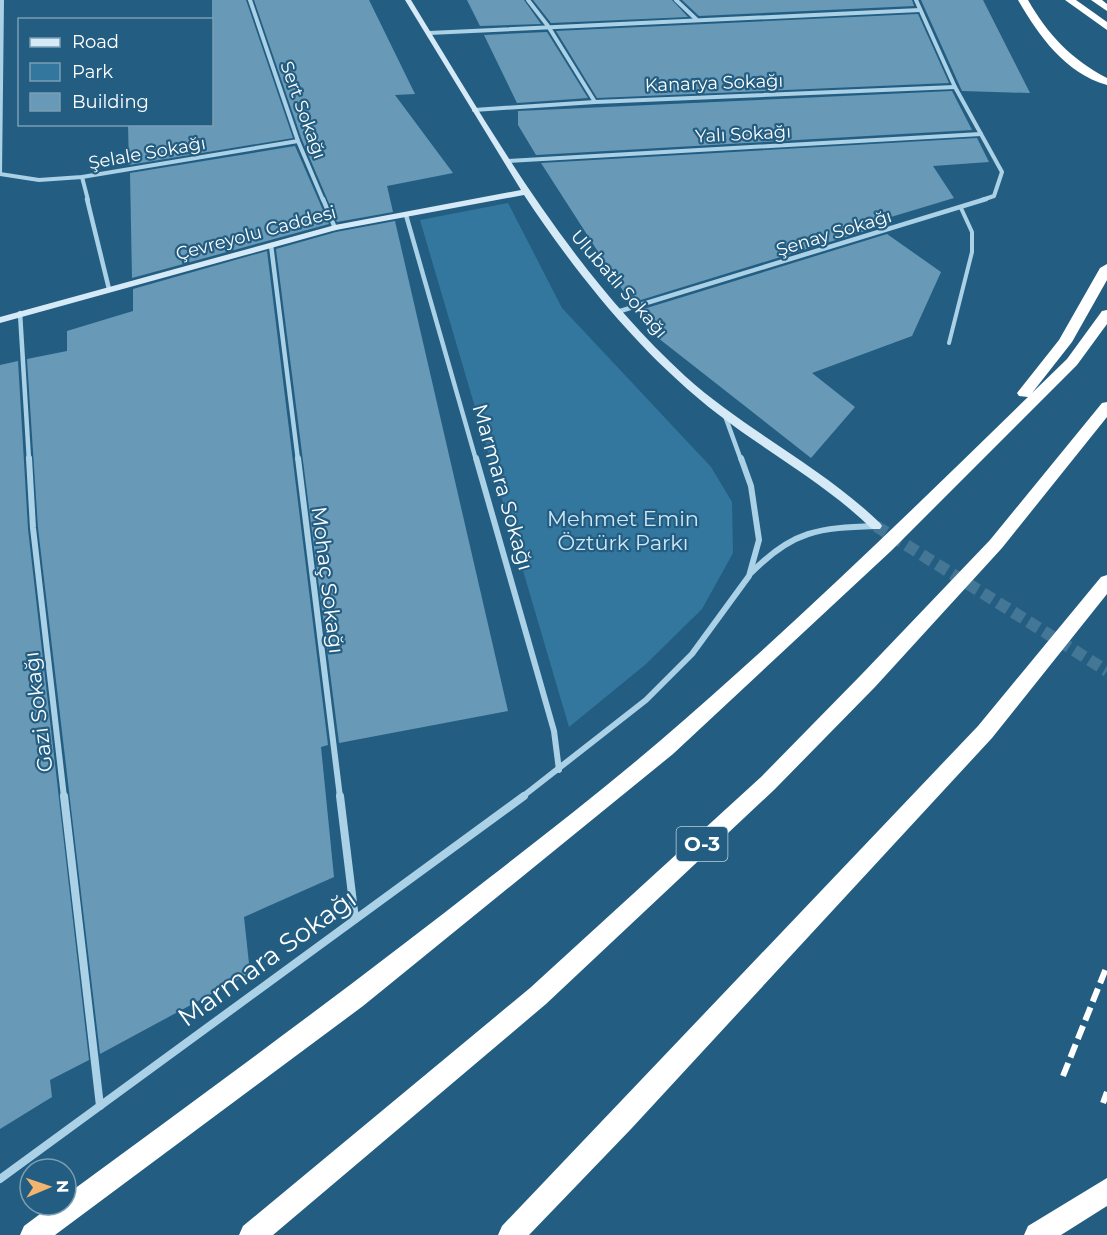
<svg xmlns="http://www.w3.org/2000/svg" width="1107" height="1235" viewBox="0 0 1107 1235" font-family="Montserrat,sans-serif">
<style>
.green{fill:#34779e}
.building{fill:#689ab8}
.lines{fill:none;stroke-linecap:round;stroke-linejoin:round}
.secondary-tunnel{stroke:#447695;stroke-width:12;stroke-dasharray:12 6;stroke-linecap:butt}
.lane{stroke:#abd1e7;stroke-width:4}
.street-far3{stroke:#abd1e7;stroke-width:4}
.street-far2{stroke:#abd1e7;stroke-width:4.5}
.street-far1{stroke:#abd1e7;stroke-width:6}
.street{stroke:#abd1e7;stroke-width:8}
.secondary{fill:#d5eaf6;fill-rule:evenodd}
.highway{fill:#fff;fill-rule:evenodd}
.rail{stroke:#fff;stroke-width:6;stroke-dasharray:14 6;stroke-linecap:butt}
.labels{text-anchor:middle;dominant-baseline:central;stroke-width:4.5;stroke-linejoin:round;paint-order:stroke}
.far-street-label{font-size:18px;fill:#fff;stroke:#235e82}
.shield{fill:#235e82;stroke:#bdcfda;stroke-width:1.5}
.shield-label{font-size:20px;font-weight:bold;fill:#fff}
.street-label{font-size:21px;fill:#fff;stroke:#235e82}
.park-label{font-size:21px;fill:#cfe7f6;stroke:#235e82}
.near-street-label{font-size:26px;fill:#fff;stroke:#235e82}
</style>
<rect width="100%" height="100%" fill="#235e82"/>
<path class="green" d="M 508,203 L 562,308 L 711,467 L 732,502 L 733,553 L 702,609 L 646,664 L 569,727 L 420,220 Z"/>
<g class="building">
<path d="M 212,0 L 246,0 L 293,138 L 129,165 L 128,124 L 212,124 Z"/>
<path d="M 254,0 L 369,0 L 415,94 L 395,95 L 453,173 L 387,186 L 393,212 L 337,222 L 302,140 Z"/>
<path d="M 467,0 L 524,0 L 541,24 L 480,26 Z"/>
<path d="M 533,0 L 672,0 L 688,17 L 551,23 Z"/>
<path d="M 682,0 L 912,0 L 914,6 L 699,16 Z"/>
<path d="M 921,0 L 983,0 L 1030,93 L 962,91 Z"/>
<path d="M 918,14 L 949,83 L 597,98 L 556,31 Z"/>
<path d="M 547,32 L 588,98 L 517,103 L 484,35 Z"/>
<path d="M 952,91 L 972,130 L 536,155 L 518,125 L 518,111 Z"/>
<path d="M 977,138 L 989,162 L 933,166 L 954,198 L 871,223 L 878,227 L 631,303 L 541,163 Z"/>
<path d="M 295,146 L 329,224 L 132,278 L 130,173 Z"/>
<path d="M 395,221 L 508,711 L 339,743 L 276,249 L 336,232 Z"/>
<path d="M 887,234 L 941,272 L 912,336 L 812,373 L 855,407 L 811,458 L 653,334 L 637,311 Z"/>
<path d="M 267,251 L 328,745 L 321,747 L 334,877 L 244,917 L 250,973 L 100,1054 L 38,528 L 27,359 L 67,351 L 67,331 L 133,311 L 133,289 Z"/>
<path d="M 18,361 L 28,529 L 89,1060 L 50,1080 L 52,1097 L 0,1129 L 0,365 Z"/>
</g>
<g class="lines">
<path class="secondary-tunnel" d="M 876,526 L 1107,671"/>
<path class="lane" d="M 949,343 L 972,252 L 972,232 L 961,208"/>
<g class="street-far3">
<path d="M 250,0 L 298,141 L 323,200"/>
<path d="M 528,0 L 548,26 L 595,102"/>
<path d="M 676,0 L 696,19"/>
<path d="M 916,0 L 955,87 L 1002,172 L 994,196 L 982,200"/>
<path d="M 429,33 L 920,10"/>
<path d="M 474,110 L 595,102 L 955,87"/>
<path d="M 506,161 L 981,134"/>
<path d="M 0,174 L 39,180 L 82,177 L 298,141"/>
<path d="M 0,174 L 2,0"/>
<path d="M 82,177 L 88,200"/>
</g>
<g class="street-far2">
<path d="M 87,199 L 109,289"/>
<path d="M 323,199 L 335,228"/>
<path d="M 406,215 L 476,460"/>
<path d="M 271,245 L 298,460"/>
<path d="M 617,312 L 986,199"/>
<path d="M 20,313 L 29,460"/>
<path d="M 724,413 L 741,460"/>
</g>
<g class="street-far1">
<path d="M 29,458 L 33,528 L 64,797"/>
<path d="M 298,458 L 340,797"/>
<path d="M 476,458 L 554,731 L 559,770"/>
<path d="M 751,573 C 793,530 819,528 876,526"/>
<path d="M 522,797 L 646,700 L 692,654 L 749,576 L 759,540 L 751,486 L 741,458"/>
</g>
<g class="street">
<path d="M 64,796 L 100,1106"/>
<path d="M 340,796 L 355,919"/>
<path d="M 0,1179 L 524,796"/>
</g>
<path class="secondary" d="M 405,0 L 411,0 C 494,135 567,267 685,376 C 746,431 821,466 880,523 L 882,526 L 880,529 L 872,529 C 826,484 770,454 719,415 C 641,355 578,276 524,195 L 336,230 L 0,323 L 0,317 L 335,225 L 521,190 Z"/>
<g class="highway">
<path d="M 1018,0 L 1028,0 C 1048,35 1071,59 1107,78 L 1107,85 C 1065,73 1039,36 1018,0 Z"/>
<path d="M 1065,0 L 1076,0 L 1107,22 L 1107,30 Z"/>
<path d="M 1091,0 L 1102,0 L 1107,4 L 1107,11 Z"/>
<path d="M 1107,264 L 1107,280 L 1072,342 L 1032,393 L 1067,359 L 1102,311 L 1107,310 L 1107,324 L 1077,365 L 891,551 L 673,754 L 363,1006 L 55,1235 L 20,1235 L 24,1226 L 52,1205 L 66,1205 L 66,1195 C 208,1091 350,987 489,878 C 547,833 605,788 661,740 C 788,631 908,514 1028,397 L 1019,396 L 1017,393 L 1059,340 L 1100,268 Z"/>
<path d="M 1107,402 L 1107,417 L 1002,548 L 875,687 L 775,789 L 546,1004 L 273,1235 L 239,1235 L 243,1226 L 530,988 L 761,777 L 861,675 L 990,540 L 1102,403 Z"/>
<path d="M 1107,575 L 1107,594 L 992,738 L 631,1129 L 529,1235 L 498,1235 L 502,1226 L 978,726 L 1101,577 Z"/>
<path d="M 1107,1178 L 1107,1206 L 1061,1235 L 1024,1235 L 1028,1226 Z"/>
</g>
<g class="rail">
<path d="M 1063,1076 L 1107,966"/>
<path d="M 1103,1103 L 1107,1092"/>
</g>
</g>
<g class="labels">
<g class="far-street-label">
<text transform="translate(714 83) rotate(-2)">Kanarya Sokağı</text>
<text transform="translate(303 110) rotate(70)">Sert Sokağı</text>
<text transform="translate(743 134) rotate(-3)">Yalı Sokağı</text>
<text transform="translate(147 153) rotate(-10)">Şelale Sokağı</text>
<text transform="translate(256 233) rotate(-15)">Çevreyolu Caddesi</text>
<text transform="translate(834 233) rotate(-17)">Şenay Sokağı</text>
<text transform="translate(619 284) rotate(49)">Ulubatlı Sokağı</text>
</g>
<rect class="shield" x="676.5" y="827" width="51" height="34" rx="4.5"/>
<g class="shield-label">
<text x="702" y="844">O-3</text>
</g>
<g class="street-label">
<text transform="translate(503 487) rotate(74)">Marmara Sokağı</text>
<text transform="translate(328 580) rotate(83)">Mohaç Sokağı</text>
<text transform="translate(38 712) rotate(-97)">Gazi Sokağı</text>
</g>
<g class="park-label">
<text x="623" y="518">Mehmet Emin<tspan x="623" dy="24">Öztürk Parkı</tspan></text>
</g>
<g class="near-street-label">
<text transform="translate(267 958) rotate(-36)">Marmara Sokağı</text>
</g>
</g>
<rect x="18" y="18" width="195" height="108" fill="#235e82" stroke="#7b9eb4" stroke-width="1.5"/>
<rect x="30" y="38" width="30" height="9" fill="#d5eaf6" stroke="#7b9eb4" stroke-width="1.5"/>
<text x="72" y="48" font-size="18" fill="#ffffff">Road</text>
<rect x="30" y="63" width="30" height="18" fill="#34779e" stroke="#7b9eb4" stroke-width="1.5"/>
<text x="72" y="78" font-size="18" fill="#ffffff">Park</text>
<rect x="30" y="93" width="30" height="18" fill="#689ab8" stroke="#7b9eb4" stroke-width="1.5"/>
<text x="72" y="108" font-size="18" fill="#ffffff">Building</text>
<g transform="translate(48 1187) rotate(88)"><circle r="28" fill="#235e82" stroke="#7b9eb4" stroke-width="1.5"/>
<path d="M0-4.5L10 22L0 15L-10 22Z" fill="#f2b46e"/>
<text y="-9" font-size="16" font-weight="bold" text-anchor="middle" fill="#ffffff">N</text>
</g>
</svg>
